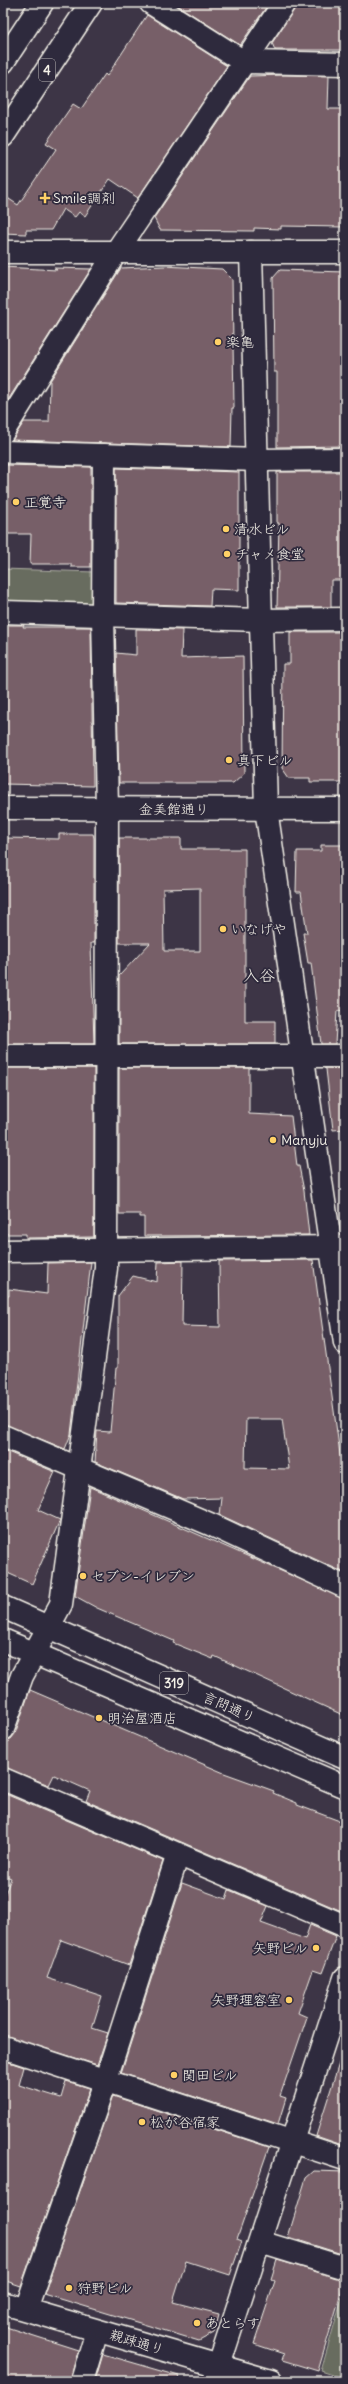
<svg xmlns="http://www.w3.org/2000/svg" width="348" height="2384" viewBox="0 0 348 2384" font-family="Delius,'Klee One',sans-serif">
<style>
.green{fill:#676c5e;stroke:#aeaea3}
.building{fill:#775f68;stroke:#f4f1e8;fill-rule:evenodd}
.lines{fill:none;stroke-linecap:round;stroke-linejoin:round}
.minor-casing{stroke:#f4f1e8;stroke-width:25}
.major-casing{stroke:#f4f1e8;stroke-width:25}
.highway-casing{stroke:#f4f1e8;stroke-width:25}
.minor{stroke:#2f2a3d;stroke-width:22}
.major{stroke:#2f2a3d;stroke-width:22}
.highway{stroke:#2f2a3d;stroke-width:22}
.poi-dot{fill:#ffd166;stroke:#2f2a3d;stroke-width:1.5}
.labels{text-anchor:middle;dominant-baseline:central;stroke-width:3.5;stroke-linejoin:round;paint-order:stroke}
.shield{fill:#2f2a3d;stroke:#b9b5b5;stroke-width:1}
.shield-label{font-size:13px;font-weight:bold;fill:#f4f1e8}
.poi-label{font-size:14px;fill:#f4f1e8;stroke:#2f2a3d;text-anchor:start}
.street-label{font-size:14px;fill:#f4f1e8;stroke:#2f2a3d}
.quarter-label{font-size:16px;fill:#f4f1e8;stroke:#2f2a3d}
</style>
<rect width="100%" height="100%" fill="#3d3546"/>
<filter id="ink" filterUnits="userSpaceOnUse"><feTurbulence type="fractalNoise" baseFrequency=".025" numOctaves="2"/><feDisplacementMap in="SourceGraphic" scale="8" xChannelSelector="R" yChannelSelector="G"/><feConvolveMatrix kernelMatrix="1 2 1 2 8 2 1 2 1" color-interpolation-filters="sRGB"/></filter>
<g filter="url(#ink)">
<g class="green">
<path d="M 3,569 L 94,572 L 93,605 L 3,601 Z"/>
<path d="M 345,2287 L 345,2379 L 321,2371 Z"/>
</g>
<g class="building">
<path d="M 174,3 L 269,3 L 240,45 Z"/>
<path d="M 296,3 L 344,3 L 345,50 L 275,50 L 272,43 L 294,10 Z"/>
<path d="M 147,15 L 227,66 L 138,198 L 110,179 L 85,216 L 79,212 L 75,217 L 63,209 L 51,230 L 26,230 L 26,234 L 3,233 L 3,195 L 18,205 L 56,149 L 46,143 L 73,104 L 81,109 L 105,74 L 107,76 Z"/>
<path d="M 285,75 L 329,76 L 328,109 L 345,109 L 345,227 L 281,226 L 281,229 L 254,228 L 254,231 L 160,230 L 154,218 L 250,76 Z"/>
<path d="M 164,266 L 222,269 L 232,279 L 234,408 L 232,408 L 231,447 L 12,440 L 24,422 L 49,422 L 50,381 L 121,268 Z"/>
<path d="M 3,267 L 57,270 L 54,268 L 91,269 L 3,408 Z"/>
<path d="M 280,270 L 345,272 L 345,446 L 277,447 L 277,372 L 274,372 L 273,278 Z"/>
<path d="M 3,465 L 91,467 L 91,567 L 71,567 L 71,564 L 30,564 L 31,534 L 4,534 Z"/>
<path d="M 116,468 L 239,472 L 239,590 L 211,589 L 210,606 L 116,603 Z"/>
<path d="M 277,472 L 345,472 L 345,580 L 331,580 L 331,607 L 277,607 L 279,523 L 277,523 Z"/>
<path d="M 3,625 L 24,625 L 23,627 L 91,627 L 93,786 L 3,784 L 3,718 L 6,718 L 6,649 L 3,649 Z"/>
<path d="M 136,629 L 182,630 L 181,658 L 243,656 L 244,773 L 233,783 L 119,783 L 116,653 L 136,655 Z"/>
<path d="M 290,632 L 345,632 L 345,782 L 310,782 L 310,778 L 289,778 L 282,768 L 283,664 L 290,664 Z"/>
<path d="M 59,834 L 93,834 L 94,838 L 94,943 L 91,943 L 94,1044 L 3,1044 L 5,862 L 3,862 L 3,838 L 59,839 Z"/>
<path d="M 119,838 L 181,838 L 181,849 L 245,849 L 245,1021 L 275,1021 L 275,1044 L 119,1044 L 119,976 L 150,943 L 119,943 ZM 200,888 L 200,951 L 164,951 L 163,889 Z"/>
<path d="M 321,845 L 345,845 L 345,1010 L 337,1011 L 335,1044 L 321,1044 L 311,963 L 308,963 L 303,933 L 307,933 L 301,892 L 296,892 L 297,851 L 321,851 Z"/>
<path d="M 3,1068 L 94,1068 L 94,1237 L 26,1238 L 26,1234 L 3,1234 Z"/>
<path d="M 119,1068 L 249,1068 L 249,1114 L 291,1116 L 297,1166 L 299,1166 L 304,1191 L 309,1235 L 144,1236 L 144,1217 L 140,1217 L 140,1214 L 119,1214 Z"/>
<path d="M 324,1068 L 345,1069 L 345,1129 L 333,1130 L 326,1069 Z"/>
<path d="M 313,1260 L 345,1490 L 345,1573 L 220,1515 L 222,1498 L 183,1499 L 95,1462 L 97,1431 L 110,1432 L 116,1368 L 118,1368 L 118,1296 L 133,1276 L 157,1282 L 158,1262 L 183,1261 L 182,1326 L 220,1327 L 219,1261 ZM 246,1419 L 282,1419 L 289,1469 L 245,1468 Z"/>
<path d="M 91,1262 L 71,1434 L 65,1449 L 3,1424 L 6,1391 L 3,1390 L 3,1296 L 9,1296 L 9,1289 L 47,1294 L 48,1263 Z"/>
<path d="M 3,1450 L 55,1472 L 38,1510 L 60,1520 L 32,1584 L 3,1571 Z"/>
<path d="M 90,1487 L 345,1599 L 345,1716 L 214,1656 L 213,1659 L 173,1643 L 174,1641 L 97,1608 L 75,1596 Z"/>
<path d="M 3,1678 L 7,1680 L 3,1692 Z"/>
<path d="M 30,1690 L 224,1773 L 274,1791 L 273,1793 L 297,1803 L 297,1805 L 345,1823 L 344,1912 L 86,1801 L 90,1791 L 54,1775 L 49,1785 L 3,1767 L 3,1741 L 11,1739 L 15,1734 Z"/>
<path d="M 3,1793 L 163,1861 L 129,1965 L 61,1940 L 47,1978 L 102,1996 L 92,2028 L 108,2033 L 97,2065 L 3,2035 L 3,1899 L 11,1878 L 3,1875 Z"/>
<path d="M 182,1883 L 226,1899 L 229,1890 L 268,1906 L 261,1923 L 305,1939 L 310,1925 L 336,1936 L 322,1973 L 313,1970 L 298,2013 L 307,2017 L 280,2096 L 286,2098 L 278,2124 L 121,2073 Z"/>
<path d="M 341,2057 L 345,2058 L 345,2146 L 316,2136 Z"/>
<path d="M 3,2060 L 24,2067 L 19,2085 L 61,2098 L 66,2081 L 90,2088 L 21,2286 L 3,2280 Z"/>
<path d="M 113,2096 L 269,2147 L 237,2239 L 242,2241 L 230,2275 L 186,2261 L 173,2302 L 219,2314 L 214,2333 L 199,2341 L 44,2294 Z"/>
<path d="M 314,2171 L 345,2172 L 345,2255 L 288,2237 L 306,2178 Z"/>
<path d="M 277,2260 L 345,2280 L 318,2371 L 282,2360 L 284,2354 L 254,2344 L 275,2281 L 271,2279 Z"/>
<path d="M 3,2326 L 78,2350 L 70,2381 L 3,2381 Z"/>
<path d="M 103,2354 L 179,2376 L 178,2381 L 95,2381 Z"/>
</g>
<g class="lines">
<defs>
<g id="minor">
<path d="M 151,3 L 244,62 L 345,64"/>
<path d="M 3,252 L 345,252"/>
<path d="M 251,252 L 266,809 L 345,1343"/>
<path d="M 3,432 L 116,252 L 284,3"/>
<path d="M 3,452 L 258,460 L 345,459"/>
<path d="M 3,612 L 260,620 L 345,619"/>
<path d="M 3,808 L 345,809"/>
<path d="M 3,1056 L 345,1056"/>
<path d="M 3,1251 L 345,1247"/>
<path d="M 3,1436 L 212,1525 L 345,1587"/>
<path d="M 3,1729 L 22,1676 L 61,1604 L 106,1268 L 107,808 L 103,615 L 104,455"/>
<path d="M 3,1779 L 345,1926"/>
<path d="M 3,2047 L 345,2159"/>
<path d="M 260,2242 L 345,2268"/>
<path d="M 3,2303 L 271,2381"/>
<path d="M 26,2309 L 105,2082 L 178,1854"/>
<path d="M 82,2381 L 97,2331"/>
<path d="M 214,2381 L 345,1978"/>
</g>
<g id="major">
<path d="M 3,1607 L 345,1758"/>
<path d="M 3,1640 L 345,1787"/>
</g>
<g id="highway">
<path d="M 3,62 L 42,3"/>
<path d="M 3,136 L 91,3"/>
</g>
</defs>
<use href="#minor" class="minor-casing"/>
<use href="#major" class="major-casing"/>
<use href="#highway" class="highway-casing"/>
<use href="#minor" class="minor"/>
<use href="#major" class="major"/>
<use href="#highway" class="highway"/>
</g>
</g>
<g class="poi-dot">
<path d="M43 192h4v4h4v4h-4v4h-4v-4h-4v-4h4z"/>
<circle cx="218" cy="342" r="4"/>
<circle cx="16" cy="502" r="4"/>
<circle cx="226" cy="529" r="4"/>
<circle cx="227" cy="554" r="4"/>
<circle cx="229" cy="760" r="4"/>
<circle cx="223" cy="929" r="4"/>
<circle cx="273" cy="1140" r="4"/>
<circle cx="83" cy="1576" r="4"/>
<circle cx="99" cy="1718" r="4"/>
<circle cx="316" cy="1948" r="4"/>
<circle cx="289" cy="2000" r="4"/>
<circle cx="174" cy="2075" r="4"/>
<circle cx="142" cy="2122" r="4"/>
<circle cx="69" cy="2288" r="4"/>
<circle cx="197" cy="2323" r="4"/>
</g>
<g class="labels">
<g class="shield">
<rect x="39" y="59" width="16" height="22" rx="3"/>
<rect x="160" y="1672" width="28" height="22" rx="3"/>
</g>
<g class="shield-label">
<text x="47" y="70">4</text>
<text x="174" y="1683">319</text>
</g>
<g class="poi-label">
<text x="53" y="198">Smile調剤</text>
<text x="226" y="342">楽亀</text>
<text x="24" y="502">正覚寺</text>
<text x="234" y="529">清水ビル</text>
<text x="235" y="554">チャメ食堂</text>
<text x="237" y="760">真下ビル</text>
<text x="231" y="929">いなげや</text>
<text x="281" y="1140">Manyju</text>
<text x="91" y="1576">セブン-イレブン</text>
<text x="107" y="1718">明治屋酒店</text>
<text x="308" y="1948" text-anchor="end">矢野ビル</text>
<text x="281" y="2000" text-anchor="end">矢野理容室</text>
<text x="182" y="2075">関田ビル</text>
<text x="150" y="2122">松が谷宿家</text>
<text x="77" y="2288">狩野ビル</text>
<text x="205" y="2323">あとらす</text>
</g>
<g class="street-label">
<text x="174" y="809">金美館通り</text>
<text transform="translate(229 1707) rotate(24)">言問通り</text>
<text transform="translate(137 2342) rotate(17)">親疎通り</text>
</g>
<g class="quarter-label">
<text x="259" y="975">入谷</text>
</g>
</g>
<rect width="348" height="2384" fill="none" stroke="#2f2a3d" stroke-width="16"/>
<rect x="8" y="8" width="332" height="2368" fill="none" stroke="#f4f1e8" stroke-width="1.5" filter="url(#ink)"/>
</svg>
